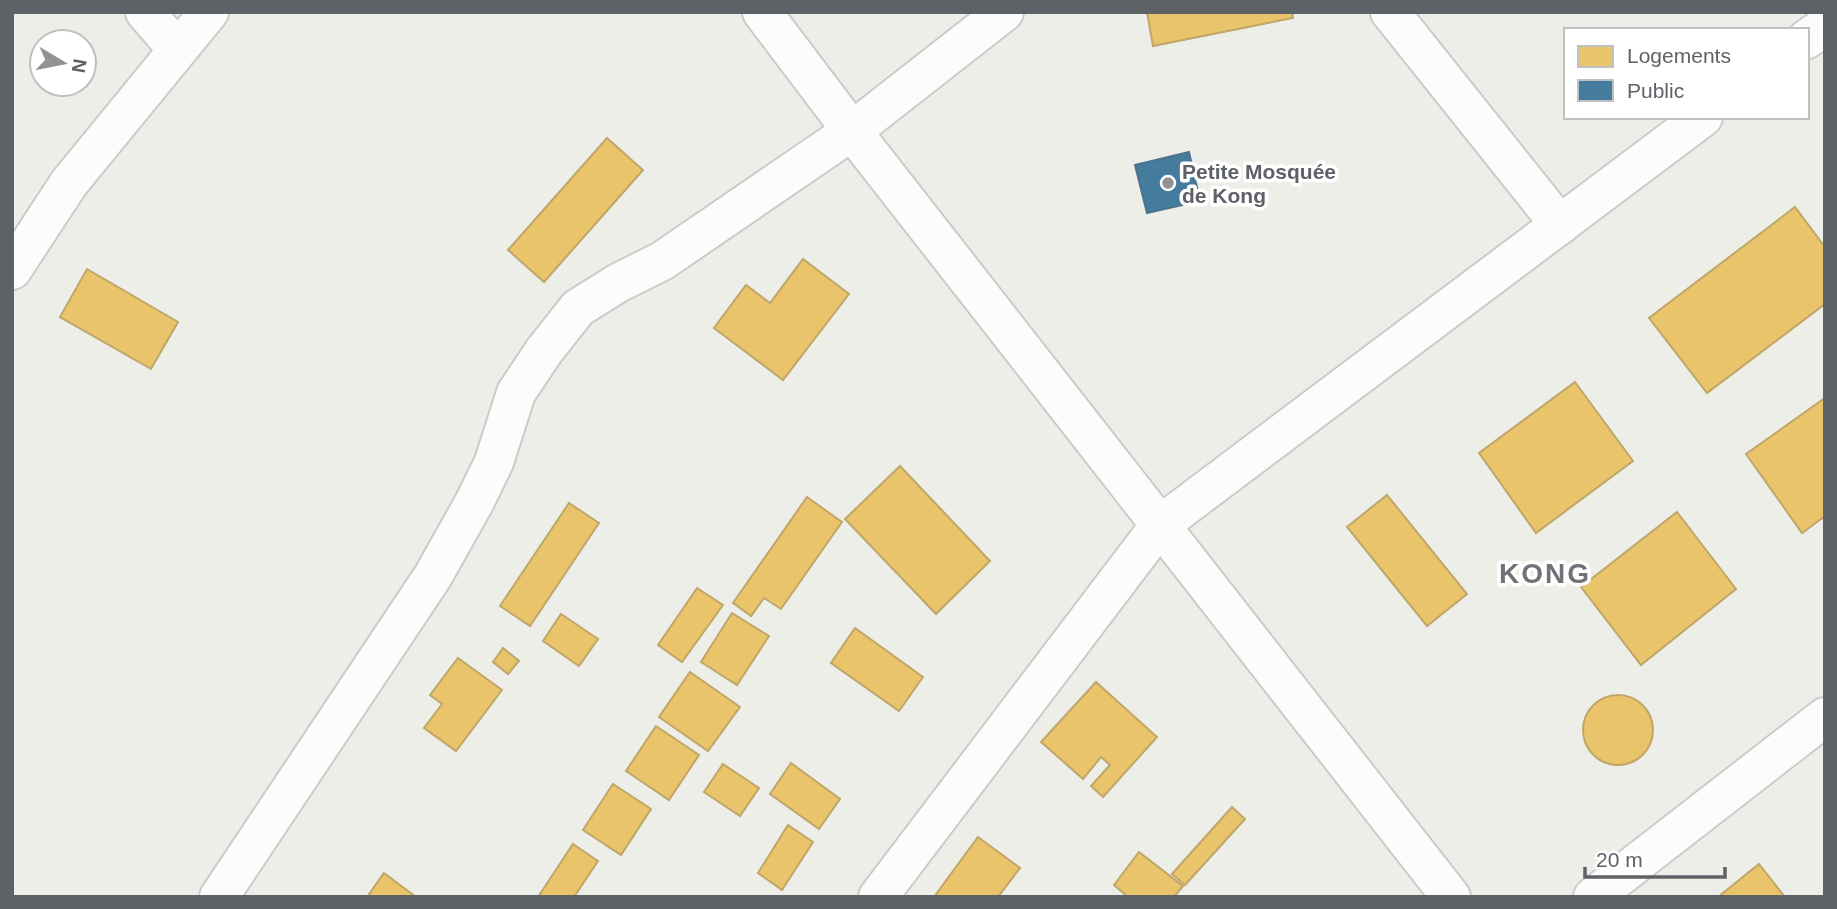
<svg xmlns="http://www.w3.org/2000/svg" width="1837" height="909" viewBox="0 0 1837 909" font-family="Helvetica,sans-serif">
<style>
.homes{fill:#e9c46a;stroke:#bfa669;stroke-width:2}
.public{fill:#457b9d;stroke:#4c738c;stroke-width:2}
.lines{fill:none;stroke-linecap:round;stroke-linejoin:round}
.minor-casing{stroke:#cbcbcb;stroke-width:42}
.secondary-casing{stroke:#ccc;stroke-width:42}
.minor{stroke:#fcfcfc;stroke-width:38}
.secondary{stroke:#fcfcfc;stroke-width:38}
.poi-dot{fill:#909294;stroke:#fff;stroke-width:2.5}
.labels{text-anchor:middle;dominant-baseline:central;stroke-width:7;stroke-linejoin:round;paint-order:stroke}
.poi-label{font-size:21px;font-weight:bold;fill:#5e6166;stroke:#fff;text-anchor:start}
.district-label{font-size:28px;font-weight:bold;letter-spacing:2px;fill:#6f7378;stroke:#fff}
</style>
<rect width="100%" height="100%" fill="#eeeee9"/>
<g class="homes">
<path d="M 1147,12 L 1292,12 L 1293,18 L 1153,46 Z"/>
<path d="M 607,138 L 643,170 L 544,282 L 508,250 Z"/>
<path d="M 1795,207 L 1825,247 L 1825,304 L 1707,393 L 1649,318 Z"/>
<path d="M 803,259 L 849,294 L 783,380 L 714,328 L 746,285 L 770,303 Z"/>
<path d="M 87,269 L 178,322 L 151,369 L 60,317 Z"/>
<path d="M 1575,382 L 1633,461 L 1536,533 L 1479,453 Z"/>
<path d="M 1825,398 L 1825,516 L 1802,533 L 1746,454 Z"/>
<path d="M 900,466 L 990,561 L 936,614 L 845,519 Z"/>
<path d="M 1387,495 L 1467,594 L 1427,626 L 1347,527 Z"/>
<path d="M 807,497 L 842,522 L 781,609 L 764,598 L 751,616 L 733,603 Z"/>
<path d="M 569,503 L 599,523 L 530,626 L 500,606 Z"/>
<path d="M 1677,512 L 1736,589 L 1641,665 L 1581,587 Z"/>
<path d="M 697,588 L 723,605 L 682,662 L 658,645 Z"/>
<path d="M 732,613 L 769,636 L 737,685 L 701,662 Z"/>
<path d="M 561,614 L 598,639 L 579,666 L 543,641 Z"/>
<path d="M 855,628 L 923,677 L 899,711 L 831,663 Z"/>
<path d="M 503,648 L 519,661 L 508,674 L 493,662 Z"/>
<path d="M 458,658 L 502,690 L 456,751 L 424,728 L 442,704 L 430,695 Z"/>
<path d="M 690,672 L 740,707 L 708,751 L 659,717 Z"/>
<path d="M 1096,682 L 1157,737 L 1103,797 L 1091,786 L 1110,765 L 1101,757 L 1083,779 L 1041,742 Z"/>
<circle cx="1618" cy="730" r="35"/>
<path d="M 656,726 L 699,755 L 669,800 L 626,771 Z"/>
<path d="M 791,763 L 840,799 L 819,829 L 770,794 Z"/>
<path d="M 723,764 L 759,788 L 740,816 L 704,792 Z"/>
<path d="M 613,784 L 651,809 L 621,855 L 583,830 Z"/>
<path d="M 1232,807 L 1245,819 L 1185,885 L 1172,874 Z"/>
<path d="M 788,825 L 813,842 L 782,890 L 758,873 Z"/>
<path d="M 978,837 L 1020,868 L 998,897 L 934,897 Z"/>
<path d="M 573,844 L 598,861 L 574,897 L 538,897 Z"/>
<path d="M 1139,852 L 1183,886 L 1174,897 L 1128,897 L 1114,885 Z"/>
<path d="M 1759,864 L 1785,897 L 1718,897 Z"/>
<path d="M 384,873 L 416,897 L 367,897 Z"/>
</g>
<path class="public" d="M 1189,152 L 1200,201 L 1147,213 L 1135,165 Z"/>
<g class="lines">
<defs>
<g id="minor">
<path d="M 145,12 L 177,49"/>
<path d="M 762,12 L 852,131 L 1451,897"/>
<path d="M 1390,12 L 1560,225"/>
<path d="M 1807,39 L 1825,26"/>
<path d="M 12,270 L 69,183 L 209,12"/>
<path d="M 219,897 L 433,576 L 475,501 L 494,462 L 516,393 L 544,351 L 578,308 L 618,283 L 662,261 L 852,131 L 1004,12"/>
<path d="M 878,897 L 1160,525 L 1703,117"/>
</g>
<path id="secondary" d="M 1593,897 L 1825,717"/>
</defs>
<use href="#minor" class="minor-casing"/>
<use href="#secondary" class="secondary-casing"/>
<use href="#minor" class="minor"/>
<use href="#secondary" class="secondary"/>
</g>
<circle class="poi-dot" cx="1168" cy="183" r="7"/>
<g class="labels">
<g class="poi-label">
<text x="1182" y="171">Petite Mosquée<tspan x="1182" dy="24">de Kong</tspan></text>
</g>
<g class="district-label">
<text x="1545" y="573">KONG</text>
</g>
</g>
<rect width="1837" height="909" fill="none" stroke="#5e6166" stroke-width="28"/>
<rect x="1564" y="28" width="245" height="91" fill="#ffffff" stroke="#bfc0c2" stroke-width="2"/>
<rect x="1578" y="46" width="35" height="21" fill="#e9c46a" stroke="#bfc0c2" stroke-width="2"/>
<text x="1627" y="63" font-size="21" fill="#5e6166">Logements</text>
<rect x="1578" y="80" width="35" height="21" fill="#457b9d" stroke="#bfc0c2" stroke-width="2"/>
<text x="1627" y="98" font-size="21" fill="#5e6166">Public</text>
<g transform="translate(63 63) rotate(100)"><circle r="33" fill="#ffffff" stroke="#bfc0c2" stroke-width="2"/>
<path d="M0-5L12 26L0 18L-12 26Z" fill="#909294"/>
<text y="-10" font-size="19" font-weight="bold" text-anchor="middle" fill="#5e6166">N</text>
</g>
<path d="M1585 867v10h140v-10" fill="none" stroke="#5e6166" stroke-width="3.5"/>
<text x="1596" y="867" font-size="21" fill="#5e6166" stroke="#ffffff" stroke-width="5" paint-order="stroke">20 m</text>
</svg>
